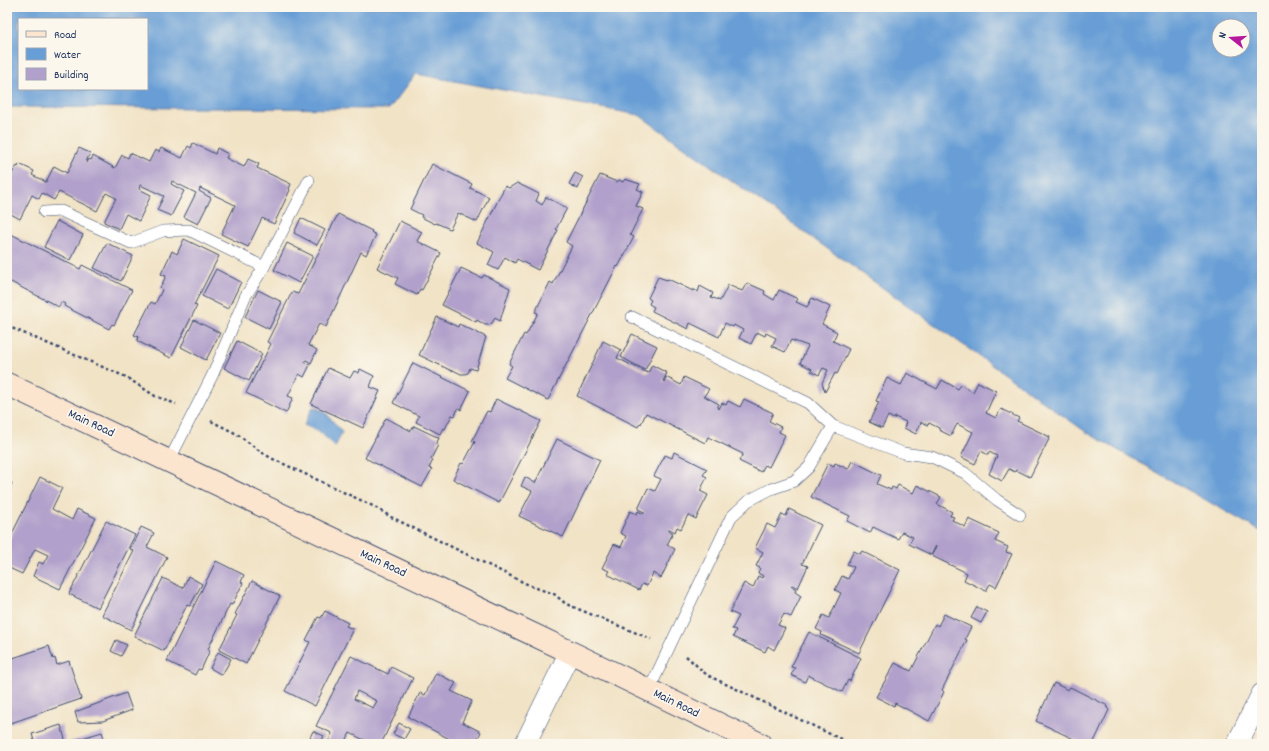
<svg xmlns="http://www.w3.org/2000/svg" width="1269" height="751" viewBox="0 0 1269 751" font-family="Dekko,sans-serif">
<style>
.water{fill:#679ed5;stroke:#41669a;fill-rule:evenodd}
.building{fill:#b1a0cb;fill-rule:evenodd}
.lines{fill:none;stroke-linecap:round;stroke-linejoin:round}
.lane-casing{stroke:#3b4a6e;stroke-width:12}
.street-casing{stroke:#3b4a6e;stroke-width:22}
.secondary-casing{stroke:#3b4a6e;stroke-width:24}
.path{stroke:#3b4a6e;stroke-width:2.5;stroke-dasharray:3 3;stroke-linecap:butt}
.lane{stroke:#fff;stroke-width:11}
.street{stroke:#fff;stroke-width:21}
.secondary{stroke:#fbe5cf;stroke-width:22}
.labels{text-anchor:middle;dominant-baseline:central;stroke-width:3.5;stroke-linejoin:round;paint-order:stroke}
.street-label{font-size:13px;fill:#1b2f5e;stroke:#fbf7ec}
</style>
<rect width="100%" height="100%" fill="#fbf7ec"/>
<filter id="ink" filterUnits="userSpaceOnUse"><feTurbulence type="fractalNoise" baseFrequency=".025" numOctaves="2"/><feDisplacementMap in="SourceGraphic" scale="8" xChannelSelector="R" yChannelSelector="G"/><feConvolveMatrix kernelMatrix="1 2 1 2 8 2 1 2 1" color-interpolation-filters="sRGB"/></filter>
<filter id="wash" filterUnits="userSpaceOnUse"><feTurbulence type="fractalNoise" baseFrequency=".012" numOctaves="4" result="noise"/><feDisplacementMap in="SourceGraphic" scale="16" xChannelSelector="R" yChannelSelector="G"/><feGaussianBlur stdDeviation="0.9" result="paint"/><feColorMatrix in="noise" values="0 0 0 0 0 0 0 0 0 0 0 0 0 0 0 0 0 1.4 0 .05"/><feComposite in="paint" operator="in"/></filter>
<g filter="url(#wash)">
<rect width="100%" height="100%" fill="#f1e3c6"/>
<g class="water">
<path d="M 7,7 L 1262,7 L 1262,532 L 1086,432 L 639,115 L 416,74 L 389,109 L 7,107 ZM 19,19 L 147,19 L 147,89 L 19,89 ZM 1219,26 L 1243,26 L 1243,50 L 1219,50 Z"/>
<path d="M 313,407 L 325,412 L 342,432 L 335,447 L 320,432 L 304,425 Z"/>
</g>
<g id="blocks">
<g class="building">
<path d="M 193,143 L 215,154 L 217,148 L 228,154 L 226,158 L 244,167 L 248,159 L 259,164 L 257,168 L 291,184 L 289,189 L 290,190 L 274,224 L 262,218 L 248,247 L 221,234 L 235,205 L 200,188 L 199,191 L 211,198 L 198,224 L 184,217 L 196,193 L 172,181 L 171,184 L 184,191 L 171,216 L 157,210 L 164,196 L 140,185 L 139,189 L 151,195 L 139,221 L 126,214 L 119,229 L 104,222 L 116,198 L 106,193 L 97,211 L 59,192 L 54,200 L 42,193 L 39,199 L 32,195 L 20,219 L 7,212 L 7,180 L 11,172 L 12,173 L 17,166 L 18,167 L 19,164 L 34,171 L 32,175 L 46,182 L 54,166 L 67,173 L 79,148 L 90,153 L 86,162 L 87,163 L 89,159 L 91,160 L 93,156 L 115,168 L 122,155 L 128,158 L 130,153 L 149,162 L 155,150 L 159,152 L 161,148 L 182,158 L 188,146 L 191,148 Z"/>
<path d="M 432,164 L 472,184 L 470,188 L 489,197 L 477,222 L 458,213 L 450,229 L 436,223 L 435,224 L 421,217 L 422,215 L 410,209 Z"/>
<path d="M 575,173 L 583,177 L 578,189 L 569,184 Z"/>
<path d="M 600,175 L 617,182 L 619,180 L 623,182 L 625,179 L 640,184 L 637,189 L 643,192 L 636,206 L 643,209 L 630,235 L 634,237 L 618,267 L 617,266 L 548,400 L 505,378 L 512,366 L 509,364 L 524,334 L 526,335 L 538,313 L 535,312 L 550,282 L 553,284 L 572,246 L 566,242 Z"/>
<path d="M 517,183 L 539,194 L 536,201 L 542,205 L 546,197 L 567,208 L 556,229 L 558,230 L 538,270 L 517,259 L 515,263 L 505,257 L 498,270 L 488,265 L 494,252 L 477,243 L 505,186 L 509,188 Z"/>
<path d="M 338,214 L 372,231 L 371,232 L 376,235 L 366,255 L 361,252 L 326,327 L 319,324 L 308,345 L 317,350 L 311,363 L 306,360 L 305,362 L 310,365 L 304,377 L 299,374 L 288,396 L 293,398 L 286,413 L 246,393 L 271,344 L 267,342 L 292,292 L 298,294 Z"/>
<path d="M 301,218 L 325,230 L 317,245 L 294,233 Z"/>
<path d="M 57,221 L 83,235 L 70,260 L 44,247 Z"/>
<path d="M 400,221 L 422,232 L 417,241 L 441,253 L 422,290 L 420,289 L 417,295 L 395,284 L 398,278 L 377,268 Z"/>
<path d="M 7,232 L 80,269 L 82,265 L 132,290 L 114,325 L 112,324 L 109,329 L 64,306 L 65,304 L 61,302 L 59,307 L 7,280 Z"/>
<path d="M 184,239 L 219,256 L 194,305 L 197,306 L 171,358 L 137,341 L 139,337 L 134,335 L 151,302 L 155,304 L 162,290 L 160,288 L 166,276 L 161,274 L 172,251 L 177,254 Z"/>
<path d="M 107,243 L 133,256 L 121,281 L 94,268 Z"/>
<path d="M 287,243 L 313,256 L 299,283 L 274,270 Z"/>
<path d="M 461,268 L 482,278 L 484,275 L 510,288 L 500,321 L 495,318 L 492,323 L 489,325 L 485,325 L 477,320 L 476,322 L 442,305 Z"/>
<path d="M 216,269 L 241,282 L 228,309 L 202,296 Z"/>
<path d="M 658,277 L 667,280 L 668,279 L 693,291 L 693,289 L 698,292 L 700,286 L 713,293 L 711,298 L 713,299 L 714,298 L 720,301 L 728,285 L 742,291 L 747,283 L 765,291 L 764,294 L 774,300 L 779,290 L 798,299 L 796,302 L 807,307 L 812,298 L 830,307 L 822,324 L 837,332 L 833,341 L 849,349 L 837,374 L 835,373 L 825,392 L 822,383 L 828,370 L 823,368 L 819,375 L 811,371 L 812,369 L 800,363 L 808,346 L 791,340 L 785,352 L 772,346 L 776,338 L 766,333 L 765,336 L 757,332 L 751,344 L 739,338 L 743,330 L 734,325 L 733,327 L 725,323 L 719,337 L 690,323 L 688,329 L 652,311 L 654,307 L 649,304 L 651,300 L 648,298 Z"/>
<path d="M 258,290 L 282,302 L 269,329 L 245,317 Z"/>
<path d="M 437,317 L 458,327 L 459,324 L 486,337 L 476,370 L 470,368 L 468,373 L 465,374 L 461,374 L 453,370 L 452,371 L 419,355 Z"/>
<path d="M 194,320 L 220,333 L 206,360 L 181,347 Z"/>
<path d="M 632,334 L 657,346 L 645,370 L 621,357 Z"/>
<path d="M 237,341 L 262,354 L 249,381 L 224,368 Z"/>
<path d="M 603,341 L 621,350 L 617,358 L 648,373 L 652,365 L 667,373 L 663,381 L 664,382 L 666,377 L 681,385 L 684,377 L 709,389 L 704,396 L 719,404 L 717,408 L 719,409 L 722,403 L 726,405 L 728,401 L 740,407 L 744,399 L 773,413 L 769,421 L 781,427 L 779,432 L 785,435 L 769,467 L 765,465 L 761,472 L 739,461 L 743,454 L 708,437 L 705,443 L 646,413 L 641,424 L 640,423 L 638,427 L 577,396 Z"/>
<path d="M 413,363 L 470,391 L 461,410 L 458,408 L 455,416 L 452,415 L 445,429 L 443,428 L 440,434 L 416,422 L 419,416 L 393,403 Z"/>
<path d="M 328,368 L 350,378 L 354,371 L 359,373 L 360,369 L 374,376 L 370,387 L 380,391 L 363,428 L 311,404 Z"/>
<path d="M 907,373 L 937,389 L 942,380 L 958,389 L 961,385 L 973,392 L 978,382 L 996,391 L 986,413 L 996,418 L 1001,409 L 1019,418 L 1017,421 L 1050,437 L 1030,477 L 1016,470 L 1015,472 L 1009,469 L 1002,481 L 989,474 L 997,456 L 989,452 L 988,455 L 981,451 L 975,464 L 961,457 L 973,432 L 957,424 L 951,436 L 939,430 L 939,428 L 929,423 L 928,425 L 921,422 L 916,434 L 904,428 L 906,422 L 895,417 L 894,419 L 888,416 L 882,428 L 869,422 L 879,402 L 876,401 L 887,378 L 901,385 Z"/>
<path d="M 496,399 L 541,421 L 499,503 L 453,479 L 461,463 L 463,464 L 475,442 L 472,441 L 487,411 L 490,412 Z"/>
<path d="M 386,418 L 411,431 L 414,426 L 439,438 L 436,444 L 438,445 L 431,459 L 433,460 L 429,468 L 432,469 L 422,487 L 365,458 Z"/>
<path d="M 557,439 L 600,460 L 563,537 L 519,516 L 532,491 L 521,486 L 525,477 L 535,483 Z"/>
<path d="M 674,452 L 707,469 L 703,475 L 707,477 L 700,491 L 708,495 L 696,519 L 688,515 L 681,529 L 677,527 L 675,532 L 669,529 L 669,531 L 673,533 L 667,545 L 675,549 L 661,578 L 653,573 L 647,586 L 642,584 L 639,590 L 607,574 L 609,571 L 602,568 L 614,544 L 621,547 L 626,536 L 620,533 L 630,511 L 637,514 L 638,511 L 644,514 L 644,512 L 638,509 L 648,488 L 655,491 L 661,479 L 654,476 L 665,455 L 672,458 Z"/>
<path d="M 852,461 L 881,475 L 877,484 L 891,490 L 892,487 L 896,489 L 898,485 L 913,493 L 917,485 L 941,497 L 937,504 L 952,512 L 950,516 L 954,517 L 952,520 L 965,527 L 969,519 L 999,533 L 995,541 L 1008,547 L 1006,552 L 1012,554 L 996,587 L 990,584 L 986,591 L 964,580 L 967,573 L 932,556 L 936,546 L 931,555 L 909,544 L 913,537 L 902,532 L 898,539 L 873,527 L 870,533 L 847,521 L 850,516 L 811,497 L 828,463 L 834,466 L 835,463 L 848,469 Z"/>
<path d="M 40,477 L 62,488 L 52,509 L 72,520 L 77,509 L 96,518 L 60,589 L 33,576 L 39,562 L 43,564 L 48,555 L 35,549 L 22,574 L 7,567 L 7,544 Z"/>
<path d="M 7,480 L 12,483 L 7,493 Z"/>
<path d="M 789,509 L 821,525 L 802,564 L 808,566 L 798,588 L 792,585 L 791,586 L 796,589 L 795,592 L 801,596 L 791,617 L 784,614 L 778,625 L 785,628 L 774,650 L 768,646 L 765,652 L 733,637 L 736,630 L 732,629 L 739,616 L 730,612 L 744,583 L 753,588 L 758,576 L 762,578 L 763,576 L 758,573 L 760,568 L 756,566 L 763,552 L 755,548 L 767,524 L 775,528 L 782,514 L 786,516 Z"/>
<path d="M 106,521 L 135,535 L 98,608 L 69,594 Z"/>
<path d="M 141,527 L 154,533 L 147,547 L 167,557 L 131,630 L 102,615 L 134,551 L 130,549 Z"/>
<path d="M 854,551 L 860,554 L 862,551 L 900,570 L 859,653 L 821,635 L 822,632 L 816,629 L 823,615 L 829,618 L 841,593 L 835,590 L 842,576 L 848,579 L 854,567 L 847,564 Z"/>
<path d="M 216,561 L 244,575 L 241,582 L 243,583 L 232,605 L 230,604 L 208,649 L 210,650 L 201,670 L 198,669 L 195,675 L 167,661 Z"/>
<path d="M 188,576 L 202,584 L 190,606 L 187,605 L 164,651 L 134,636 L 163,578 L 183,588 Z"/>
<path d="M 252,581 L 280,596 L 246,664 L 219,650 L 237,615 L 235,614 Z"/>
<path d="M 977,607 L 987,612 L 981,623 L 971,618 Z"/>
<path d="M 325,611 L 348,623 L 346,626 L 353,629 L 315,706 L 285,691 L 310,642 L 306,640 L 318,617 L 321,618 Z"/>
<path d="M 944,614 L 971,627 L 965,639 L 967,640 L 942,690 L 944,692 L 929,721 L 895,703 L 894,706 L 876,697 L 895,663 L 911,671 L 935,624 L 938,626 Z"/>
<path d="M 809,632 L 861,658 L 850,681 L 848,680 L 842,692 L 808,675 L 805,682 L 791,675 L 795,668 L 791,667 Z"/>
<path d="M 116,640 L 127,645 L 121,656 L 111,651 Z"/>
<path d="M 49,646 L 53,659 L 55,658 L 57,665 L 69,661 L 81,699 L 8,724 L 7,660 Z"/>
<path d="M 218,652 L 231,659 L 222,675 L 210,668 Z"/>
<path d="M 351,656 L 388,674 L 391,667 L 413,678 L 381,744 L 372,744 L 350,733 L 346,741 L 344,740 L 342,744 L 332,744 L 328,742 L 332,733 L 316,726 ZM 357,691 L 377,701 L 373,708 L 354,699 Z"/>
<path d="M 436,673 L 456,683 L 451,691 L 472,701 L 462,722 L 481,732 L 475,744 L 459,744 L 408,717 L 420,693 L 425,695 Z"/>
<path d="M 1054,683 L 1068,690 L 1070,687 L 1108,706 L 1107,708 L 1109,710 L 1093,744 L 1084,744 L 1036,721 Z"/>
<path d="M 126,693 L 132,710 L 103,721 L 78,722 L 75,712 Z"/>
<path d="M 399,723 L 410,729 L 404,739 L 393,734 Z"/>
<path d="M 61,725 L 66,743 L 102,732 L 106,744 L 35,744 L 32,734 Z"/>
<path d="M 313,731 L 324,736 L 320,744 L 311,744 L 308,742 Z"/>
</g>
</g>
</g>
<g filter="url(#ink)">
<use href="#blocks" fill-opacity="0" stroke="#3b4a6e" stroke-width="1"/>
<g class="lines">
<defs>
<g id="lane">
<path d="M 44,212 L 61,211 L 131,243 L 163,231 L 189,230 L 264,267"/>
<path d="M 632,317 L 808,403 L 833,426 L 903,453 L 932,457 L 965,473 L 997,500 L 1020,515"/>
<path d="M 169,461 L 213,374 L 245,297 L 264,267 L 309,180"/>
<path d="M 649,690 L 731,517 L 748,501 L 771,489 L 794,481 L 809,467 L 833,426"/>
</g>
<g id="street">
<path d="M 525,744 L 570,652"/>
<path d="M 1237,744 L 1262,694"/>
</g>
<path id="secondary" d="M 7,384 L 570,652 L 760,744"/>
</defs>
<use href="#lane" class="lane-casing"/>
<use href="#street" class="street-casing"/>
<use href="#secondary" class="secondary-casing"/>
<g class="path">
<path d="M 7,326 L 126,377 L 155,396 L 176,404"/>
<path d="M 211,421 L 237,434 L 257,449 L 271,458 L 373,506 L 391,517 L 533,587 L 554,594 L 566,604 L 651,639"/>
<path d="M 686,656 L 707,675 L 851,744"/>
</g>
<use href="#lane" class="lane"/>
<use href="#street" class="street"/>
<use href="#secondary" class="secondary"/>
</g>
</g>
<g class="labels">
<g class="street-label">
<text transform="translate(91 424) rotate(25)">Main Road</text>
<text transform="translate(383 564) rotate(25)">Main Road</text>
<text transform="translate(676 704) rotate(26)">Main Road</text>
</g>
</g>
<rect width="1269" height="751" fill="none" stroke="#fbf7ec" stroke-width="24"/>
<rect x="18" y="18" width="130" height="72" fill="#fbf7ec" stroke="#a1a7b3"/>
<rect x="26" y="31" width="20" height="6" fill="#fbe5cf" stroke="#a1a7b3"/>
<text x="54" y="38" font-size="12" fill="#1b2f5e">Road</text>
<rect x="26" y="48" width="20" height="12" fill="#679ed5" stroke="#a1a7b3"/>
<text x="54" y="58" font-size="12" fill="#1b2f5e">Water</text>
<rect x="26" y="68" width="20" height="12" fill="#b1a0cb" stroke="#a1a7b3"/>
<text x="54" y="78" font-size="12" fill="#1b2f5e">Building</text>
<g transform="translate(1231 38) rotate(287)"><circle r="19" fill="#fbf7ec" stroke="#a1a7b3"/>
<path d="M0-3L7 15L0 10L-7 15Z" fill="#b5179e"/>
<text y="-6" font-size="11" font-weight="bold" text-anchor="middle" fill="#1b2f5e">N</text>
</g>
</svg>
